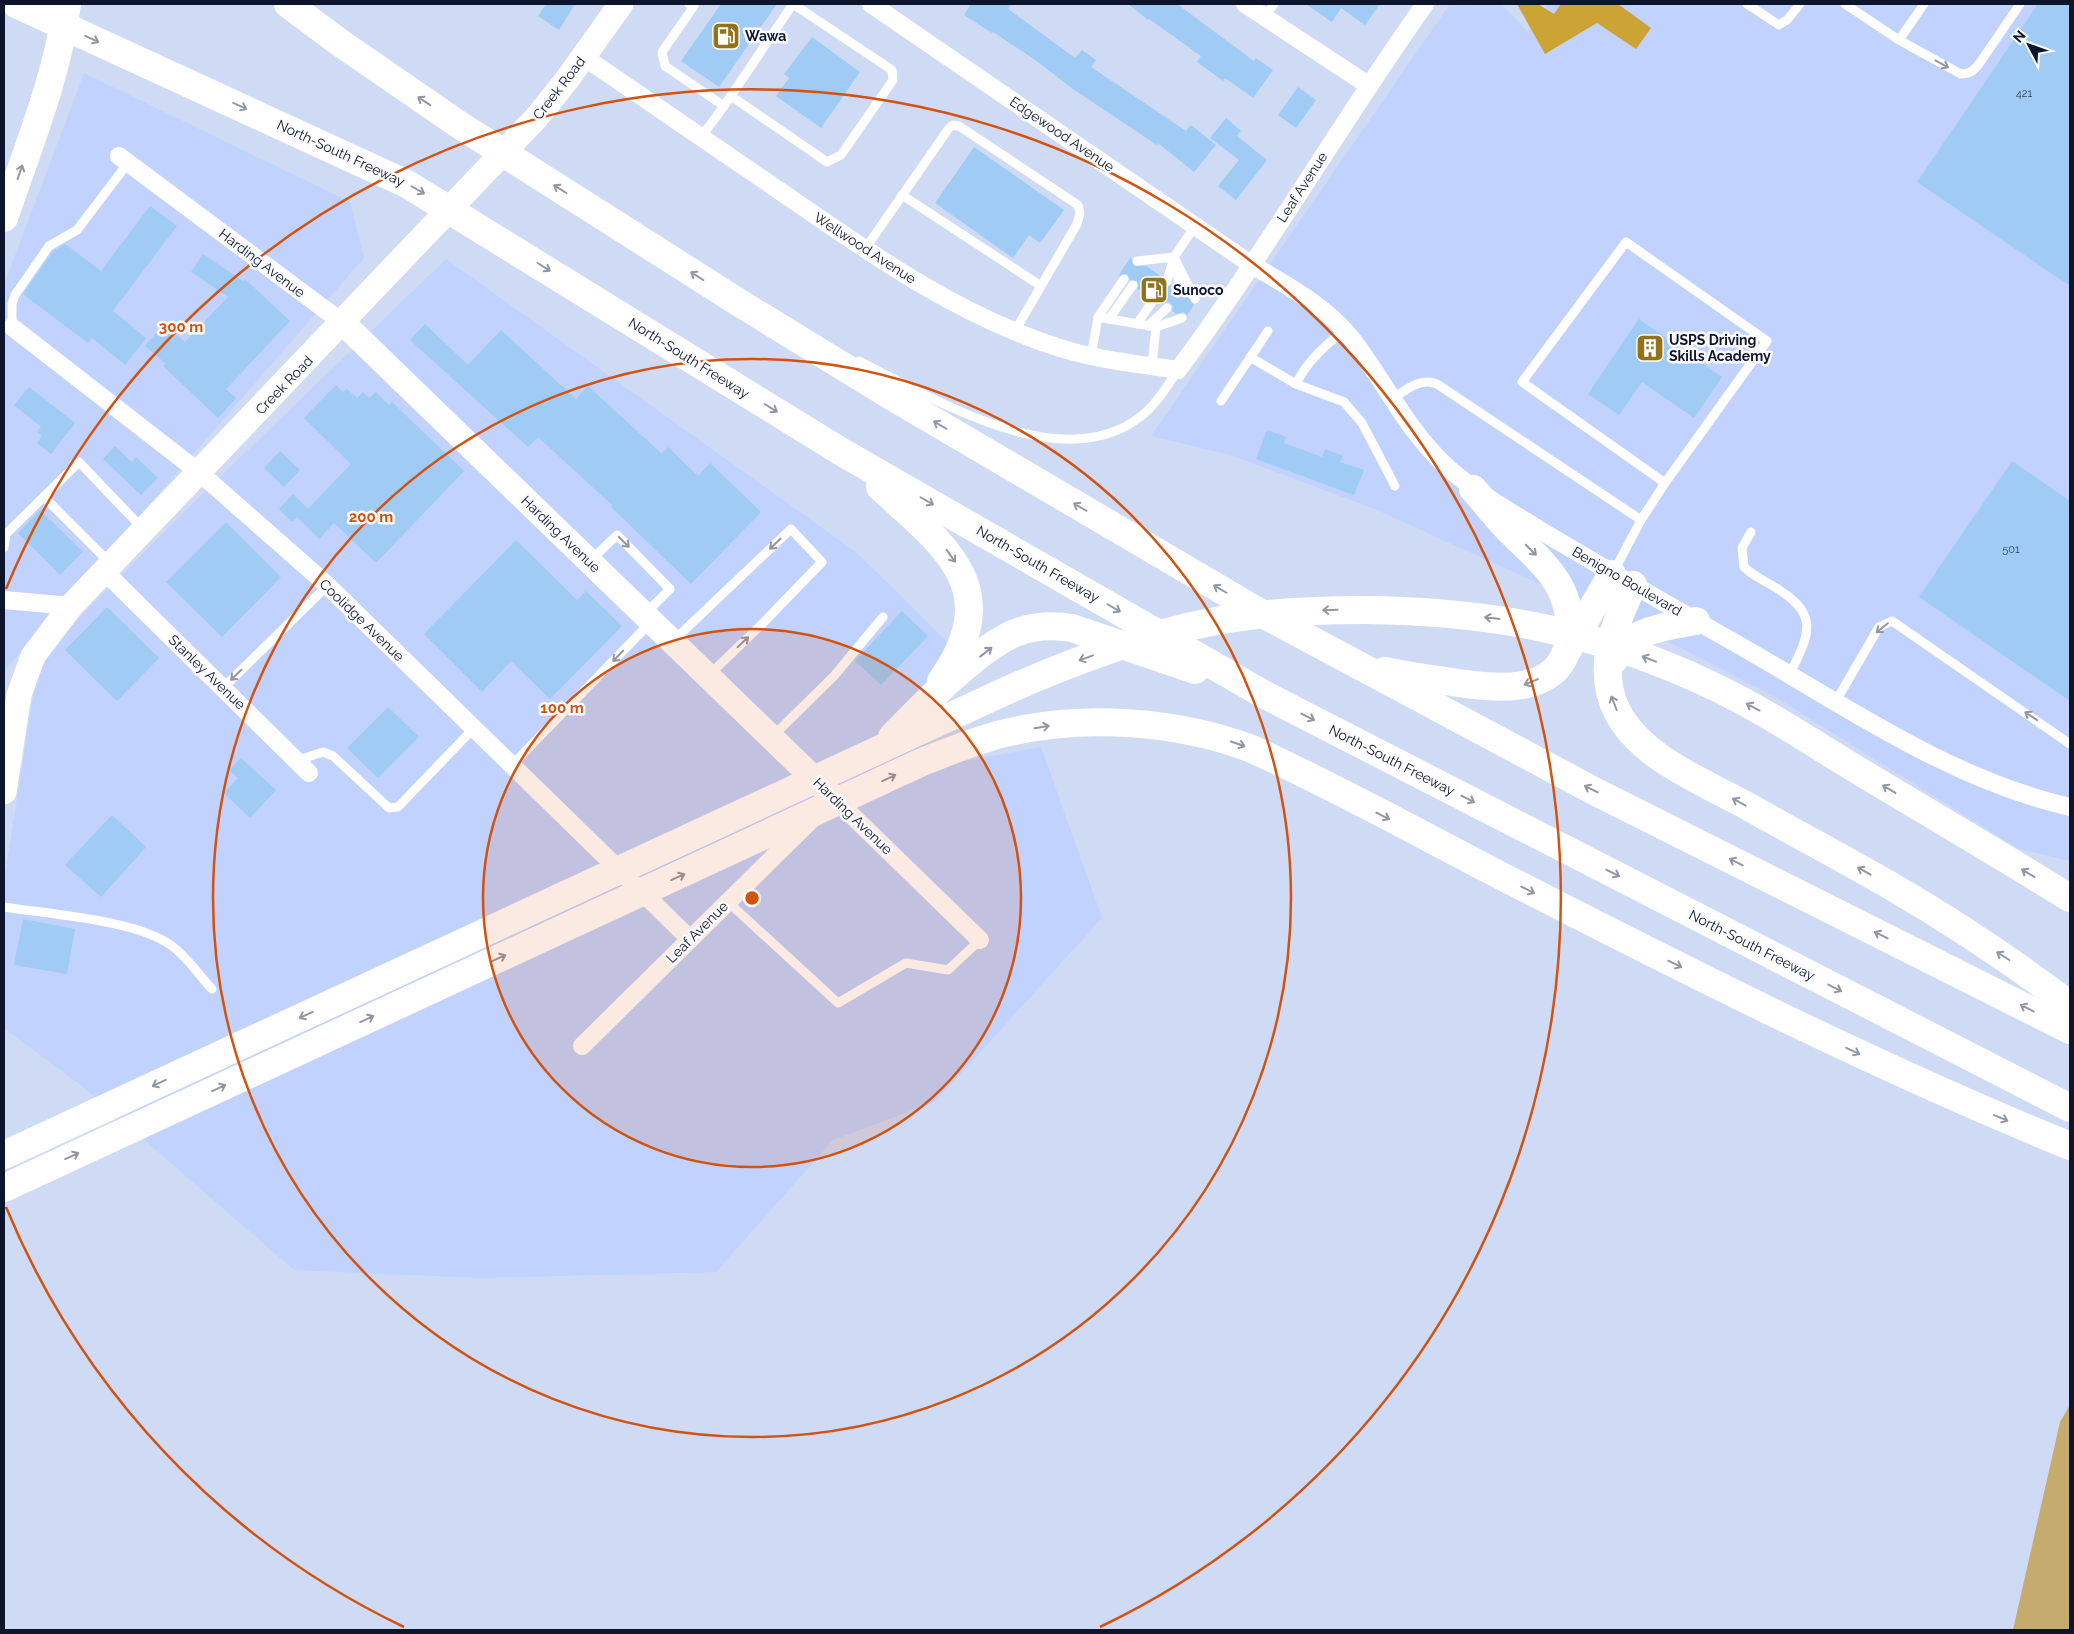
<svg xmlns="http://www.w3.org/2000/svg" width="2074" height="1634" viewBox="0 0 2074 1634" font-family="Raleway,sans-serif">
<style>
.built{fill:#c0d2fd}
.green{fill:#c5ab6e}
.forest{fill:#cca335}
.building{fill:#9fcbf5}
.lines{fill:none;stroke-linecap:round;stroke-linejoin:round}
.lane{stroke:#fff;stroke-width:9}
.street{stroke:#fff;stroke-width:18}
.secondary{stroke:#fff;stroke-width:25}
.highway{stroke:#fff;stroke-width:28}
.oneway{stroke:#9296a0}
.ring{fill:none;stroke:#d2520f;stroke-width:2.5}
.labels{text-anchor:middle;dominant-baseline:central;stroke-width:5;stroke-linejoin:round;paint-order:stroke}
.number-label{font-size:11px;fill:#32425e}
.poi-label{font-size:14px;font-weight:bold;fill:#0d152c;stroke:#fbfbfb;text-anchor:start}
.street-label{font-size:14px;fill:#0d152c;stroke:#fbfbfb}
.centre{fill:#d2520f;stroke:#fbfbfb;stroke-width:2.5}
.ring-label{font-size:15px;text-anchor:middle;font-weight:bold;fill:#d2520f;stroke:#fbfbfb;stroke-width:5;stroke-linejoin:round;paint-order:stroke}
</style>
<rect width="100%" height="100%" fill="#cfdaf4"/>
<g class="built">
<path d="M 1450,4 L 1501,4 L 1528,32 L 1547,4 L 2070,4 L 2070,861 L 2017,848 L 1774,696 L 1681,648 L 1377,510 L 1231,455 L 1151,436 Z"/>
<path d="M 84,73 L 350,202 L 364,258 L 6,669 L 4,680 L 4,285 Z"/>
<path d="M 446,259 L 857,553 L 968,662 L 909,724 L 948,764 L 1041,747 L 1102,918 L 935,1102 L 833,1140 L 716,1272 L 482,1278 L 294,1270 L 82,1086 L 4,1028 L 4,881 L 35,684 L 54,643 L 193,503 Z"/>
</g>
<path class="green" d="M 2070,1405 L 2070,1630 L 2013,1630 L 2060,1422 Z"/>
<path class="forest" d="M 1517,4 L 1538,4 L 1554,14 L 1561,4 L 1618,4 L 1651,28 L 1636,49 L 1597,23 L 1545,54 Z"/>
<g class="building">
<path d="M 546,4 L 575,4 L 559,30 L 538,16 Z"/>
<path d="M 721,4 L 777,4 L 719,87 L 681,61 Z"/>
<path d="M 971,4 L 1011,4 L 1008,9 L 1075,58 L 1082,50 L 1096,60 L 1091,67 L 1186,131 L 1191,125 L 1216,145 L 1194,172 L 1158,143 L 1157,145 L 1073,89 L 1034,59 L 993,32 L 992,33 L 964,15 Z"/>
<path d="M 1128,4 L 1177,4 L 1254,61 L 1256,58 L 1273,70 L 1253,98 L 1225,78 L 1223,81 L 1197,62 L 1201,56 L 1149,19 L 1148,20 Z"/>
<path d="M 1306,4 L 1380,4 L 1365,25 L 1341,8 L 1332,22 Z"/>
<path d="M 2038,4 L 2070,4 L 2070,286 L 1917,182 Z"/>
<path d="M 812,37 L 860,72 L 821,128 L 776,96 L 789,78 L 784,74 Z"/>
<path d="M 1298,87 L 1316,100 L 1296,128 L 1278,115 Z"/>
<path d="M 1226,118 L 1241,131 L 1237,136 L 1267,160 L 1236,200 L 1218,186 L 1239,160 L 1210,138 Z"/>
<path d="M 974,147 L 1064,210 L 1040,243 L 1029,235 L 1013,258 L 935,203 Z"/>
<path d="M 150,206 L 177,226 L 113,311 L 146,338 L 125,365 L 92,338 L 88,343 L 23,294 L 53,251 L 65,244 L 101,271 Z"/>
<path d="M 203,254 L 243,281 L 245,279 L 290,321 L 226,389 L 236,398 L 218,418 L 163,366 L 166,364 L 145,346 L 164,324 L 185,342 L 228,297 L 191,272 Z"/>
<path d="M 1131,257 L 1134,266 L 1146,266 L 1162,277 L 1163,286 L 1168,287 L 1172,284 L 1177,295 L 1185,293 L 1194,305 L 1187,315 L 1184,312 L 1176,314 L 1172,311 L 1173,306 L 1169,302 L 1162,304 L 1159,303 L 1160,297 L 1157,294 L 1149,296 L 1138,289 L 1138,282 L 1130,280 L 1127,274 L 1118,276 Z"/>
<path d="M 1639,319 L 1722,377 L 1694,418 L 1642,382 L 1619,415 L 1588,394 Z"/>
<path d="M 425,324 L 468,365 L 501,330 L 576,399 L 588,386 L 662,454 L 668,447 L 698,476 L 710,463 L 761,512 L 691,584 L 611,507 L 612,505 L 538,437 L 528,447 L 410,340 Z"/>
<path d="M 336,385 L 343,392 L 347,389 L 357,398 L 363,392 L 369,398 L 376,392 L 389,405 L 392,402 L 464,471 L 376,563 L 334,523 L 319,539 L 297,517 L 292,522 L 279,509 L 293,494 L 308,509 L 351,464 L 304,418 Z"/>
<path d="M 29,387 L 75,423 L 51,454 L 37,443 L 42,436 L 37,432 L 41,427 L 14,405 Z"/>
<path d="M 1267,430 L 1286,437 L 1284,443 L 1322,457 L 1325,449 L 1343,456 L 1340,462 L 1364,470 L 1354,495 L 1256,459 Z"/>
<path d="M 115,446 L 132,462 L 136,457 L 158,478 L 141,495 L 103,459 Z"/>
<path d="M 280,451 L 300,470 L 284,487 L 264,468 Z"/>
<path d="M 2012,461 L 2070,501 L 2070,701 L 1919,597 Z"/>
<path d="M 40,510 L 83,552 L 60,575 L 18,533 Z"/>
<path d="M 226,522 L 281,577 L 222,637 L 166,582 Z"/>
<path d="M 516,540 L 577,600 L 586,591 L 622,626 L 550,699 L 511,661 L 482,692 L 424,634 Z"/>
<path d="M 107,607 L 159,658 L 117,701 L 65,650 Z"/>
<path d="M 902,611 L 928,636 L 881,685 L 855,661 Z"/>
<path d="M 388,707 L 419,737 L 378,778 L 347,748 Z"/>
<path d="M 241,758 L 276,790 L 250,818 L 224,793 L 238,778 L 229,770 Z"/>
<path d="M 112,815 L 146,847 L 101,897 L 65,865 Z"/>
<path d="M 23,919 L 75,929 L 67,974 L 14,965 Z"/>
</g>
<g class="lines">
<g class="lane">
<path d="M 689,4 L 694,6 L 662,52 L 665,66 L 724,106 L 793,4"/>
<path d="M 1747,4 L 1779,25 L 1787,20 L 1800,4"/>
<path d="M 1845,4 L 1899,40 L 1924,4"/>
<path d="M 1265,17 L 1274,4"/>
<path d="M 1899,40 L 1961,74 C 1970,74 1973,71 1979,64 L 2020,4"/>
<path d="M 731,96 L 827,162 L 841,155 L 893,80 L 892,70 L 793,4"/>
<path d="M 701,137 L 724,106"/>
<path d="M 902,195 L 1041,286"/>
<path d="M 865,249 L 949,128 L 953,125 L 959,126 L 1078,205 L 1080,213 L 1077,224 L 1015,331"/>
<path d="M 1174,257 L 1195,299"/>
<path d="M 1137,261 L 1174,257"/>
<path d="M 1176,267 L 1180,289"/>
<path d="M 1167,281 L 1174,257 L 1195,226"/>
<path d="M 1098,317 L 1124,279"/>
<path d="M 1109,319 L 1133,285"/>
<path d="M 1137,324 L 1154,299"/>
<path d="M 1148,326 L 1167,308"/>
<path d="M 12,327 L 12,304 L 15,295 L 49,246 L 77,230 L 128,163"/>
<path d="M 1156,327 L 1182,318"/>
<path d="M 1091,357 L 1098,317 L 1156,327 L 1152,366"/>
<path d="M 1250,357 L 1296,384 L 1344,402 L 1362,423 L 1395,486"/>
<path d="M 859,361 C 933,398 1061,478 1140,417 C 1156,405 1167,386 1178,370"/>
<path d="M 1296,384 C 1307,361 1325,346 1344,330"/>
<path d="M 1392,399 C 1406,390 1420,377 1437,384 L 1641,520"/>
<path d="M 1221,401 L 1268,331"/>
<path d="M 44,497 L 109,562"/>
<path d="M 1751,532 L 1742,548 L 1744,567 C 1752,575 1763,580 1773,586 C 1818,613 1812,631 1790,673"/>
<path d="M 4,547 L 6,534 L 79,462 L 143,529"/>
<path d="M 591,560 L 617,535 L 670,589 L 645,614"/>
<path d="M 1614,571 L 1641,520 L 1665,483 L 1522,382 L 1626,242 L 1767,341 L 1665,483"/>
<path d="M 673,641 L 791,529 L 822,562 L 761,625 L 708,676"/>
<path d="M 223,688 L 327,586"/>
<path d="M 1836,701 L 1879,627 L 1892,621 L 2070,744"/>
<path d="M 772,737 L 834,676 L 883,617"/>
<path d="M 298,760 L 323,752 L 333,756 L 389,808 L 398,807 L 474,728"/>
<path d="M 512,765 L 650,623"/>
<path d="M 728,902 L 838,1003 L 906,963 L 948,970 L 980,940"/>
<path d="M 4,907 C 48,914 138,920 172,946 C 187,957 199,975 212,989"/>
</g>
<g class="street">
<path d="M 871,4 L 1252,265 C 1288,286 1326,306 1352,339 C 1385,382 1407,431 1448,468 C 1477,493 1511,512 1543,532 C 1602,567 1661,601 1721,635 C 1833,697 1943,778 2070,807"/>
<path d="M 1245,4 L 1368,85"/>
<path d="M 584,57 C 653,104 721,151 790,198 C 874,256 961,317 1060,348 C 1098,360 1138,364 1178,370 C 1266,252 1340,124 1425,4"/>
<path d="M 119,156 L 343,323"/>
<path d="M 12,327 L 200,473 L 326,584 L 690,939"/>
<path d="M 105,572 L 309,773"/>
<path d="M 4,600 L 71,606"/>
<path d="M 832,800 L 834,798 L 980,940"/>
<path d="M 582,1046 L 812,819"/>
</g>
<g class="secondary">
<path d="M 343,323 L 834,798"/>
<path d="M 4,792 L 19,695 L 33,656 L 71,606 L 537,117 L 566,81 L 621,4"/>
</g>
<g class="highway">
<path d="M 16,4 L 407,184 L 840,451 L 1265,695 L 2070,1108"/>
<path d="M 288,4 L 339,42 L 458,124 L 738,302 L 893,397 L 1259,612 L 1594,791 L 2070,1030"/>
<path d="M 4,218 C 28,147 57,78 67,4"/>
<path d="M 880,487 C 946,547 1006,589 941,681"/>
<path d="M 1633,585 C 1614,625 1596,669 1617,711 C 1640,758 1706,783 1749,807 C 1797,834 1844,859 1891,886 C 1953,922 2013,962 2070,1005"/>
<path d="M 1569,648 L 1612,574"/>
<path d="M 1614,660 C 1628,630 1667,626 1696,621"/>
<path d="M 1385,671 C 1408,676 1430,679 1452,682 C 1493,688 1560,698 1569,640 C 1572,621 1567,598 1557,582 C 1545,563 1529,550 1513,534 C 1499,521 1487,504 1473,489"/>
<path d="M 892,737 C 922,706 977,649 1015,633 C 1033,626 1054,625 1072,628 L 1195,670"/>
<path d="M 4,1155 L 1010,689 C 1074,661 1142,635 1211,622 C 1261,612 1314,610 1365,610 C 1491,611 1601,632 1715,687 C 1765,711 1811,742 1859,771 C 1929,813 2000,855 2070,898"/>
<path d="M 4,1188 L 922,762 C 948,752 974,741 1001,734 C 1081,714 1175,720 1252,749 C 1342,790 1429,839 1517,884 C 1698,977 1881,1069 2070,1146"/>
</g>
</g>
<defs><path id="oneway-shaft" d="M-6 0H5M1.5-3L5.5 0L1.5 3" fill="none" stroke-width="1.6" stroke-linecap="round" stroke-linejoin="round" transform="scale(1.25)"/></defs>
<g class="oneway">
<use href="#oneway-shaft" transform="translate(92 39) rotate(25)"/>
<use href="#oneway-shaft" transform="translate(1942 64) rotate(29)"/>
<use href="#oneway-shaft" transform="translate(424 101) rotate(-146)"/>
<use href="#oneway-shaft" transform="translate(240 106) rotate(25)"/>
<use href="#oneway-shaft" transform="translate(20 172) rotate(-71)"/>
<use href="#oneway-shaft" transform="translate(560 189) rotate(-148)"/>
<use href="#oneway-shaft" transform="translate(418 190) rotate(30)"/>
<use href="#oneway-shaft" transform="translate(544 267) rotate(32)"/>
<use href="#oneway-shaft" transform="translate(697 276) rotate(-148)"/>
<use href="#oneway-shaft" transform="translate(771 408) rotate(32)"/>
<use href="#oneway-shaft" transform="translate(940 425) rotate(-150)"/>
<use href="#oneway-shaft" transform="translate(927 501) rotate(30)"/>
<use href="#oneway-shaft" transform="translate(1080 507) rotate(-150)"/>
<use href="#oneway-shaft" transform="translate(624 542) rotate(45)"/>
<use href="#oneway-shaft" transform="translate(775 544) rotate(136)"/>
<use href="#oneway-shaft" transform="translate(1531 550) rotate(45)"/>
<use href="#oneway-shaft" transform="translate(951 556) rotate(55)"/>
<use href="#oneway-shaft" transform="translate(1220 589) rotate(-150)"/>
<use href="#oneway-shaft" transform="translate(1114 608) rotate(30)"/>
<use href="#oneway-shaft" transform="translate(1330 610) rotate(178)"/>
<use href="#oneway-shaft" transform="translate(1492 618) rotate(-173)"/>
<use href="#oneway-shaft" transform="translate(1882 628) rotate(141)"/>
<use href="#oneway-shaft" transform="translate(743 642) rotate(-43)"/>
<use href="#oneway-shaft" transform="translate(986 652) rotate(-38)"/>
<use href="#oneway-shaft" transform="translate(618 656) rotate(134)"/>
<use href="#oneway-shaft" transform="translate(1086 658) rotate(160)"/>
<use href="#oneway-shaft" transform="translate(1649 659) rotate(-159)"/>
<use href="#oneway-shaft" transform="translate(236 675) rotate(136)"/>
<use href="#oneway-shaft" transform="translate(1531 682) rotate(158)"/>
<use href="#oneway-shaft" transform="translate(1614 703) rotate(-111)"/>
<use href="#oneway-shaft" transform="translate(1753 707) rotate(-152)"/>
<use href="#oneway-shaft" transform="translate(2031 716) rotate(-146)"/>
<use href="#oneway-shaft" transform="translate(1308 717) rotate(27)"/>
<use href="#oneway-shaft" transform="translate(1042 727) rotate(-9)"/>
<use href="#oneway-shaft" transform="translate(1238 744) rotate(19)"/>
<use href="#oneway-shaft" transform="translate(889 778) rotate(-25)"/>
<use href="#oneway-shaft" transform="translate(1591 789) rotate(-153)"/>
<use href="#oneway-shaft" transform="translate(1889 789) rotate(-149)"/>
<use href="#oneway-shaft" transform="translate(1468 799) rotate(27)"/>
<use href="#oneway-shaft" transform="translate(1739 802) rotate(-151)"/>
<use href="#oneway-shaft" transform="translate(1383 816) rotate(27)"/>
<use href="#oneway-shaft" transform="translate(1736 862) rotate(-153)"/>
<use href="#oneway-shaft" transform="translate(1864 871) rotate(-151)"/>
<use href="#oneway-shaft" transform="translate(1613 873) rotate(27)"/>
<use href="#oneway-shaft" transform="translate(2028 873) rotate(-149)"/>
<use href="#oneway-shaft" transform="translate(678 877) rotate(-24)"/>
<use href="#oneway-shaft" transform="translate(1528 890) rotate(27)"/>
<use href="#oneway-shaft" transform="translate(1881 935) rotate(-153)"/>
<use href="#oneway-shaft" transform="translate(2003 956) rotate(-148)"/>
<use href="#oneway-shaft" transform="translate(499 958) rotate(-24)"/>
<use href="#oneway-shaft" transform="translate(1675 964) rotate(26)"/>
<use href="#oneway-shaft" transform="translate(1835 988) rotate(27)"/>
<use href="#oneway-shaft" transform="translate(2027 1008) rotate(-153)"/>
<use href="#oneway-shaft" transform="translate(306 1015) rotate(155)"/>
<use href="#oneway-shaft" transform="translate(367 1019) rotate(-25)"/>
<use href="#oneway-shaft" transform="translate(1853 1051) rotate(25)"/>
<use href="#oneway-shaft" transform="translate(159 1083) rotate(155)"/>
<use href="#oneway-shaft" transform="translate(219 1088) rotate(-25)"/>
<use href="#oneway-shaft" transform="translate(2001 1118) rotate(23)"/>
<use href="#oneway-shaft" transform="translate(72 1156) rotate(-25)"/>
</g>
<circle cx="752" cy="898" r="269" fill="#d2520f" fill-opacity=".12"/>
<g class="ring">
<circle cx="752" cy="898" r="269"/>
<circle cx="752" cy="898" r="539"/>
<path d="M404 1627A808 808 0 0 1 6 1207M6 589A808 808 0 1 1 1100 1627"/>
</g>
<defs>
<symbol id="fuel-square" viewBox="-11 -11 22 22"><rect x="-9" y="-9" width="18" height="18" rx="4" fill="#937319" stroke="#fbfbfb"/><path d="M-5.5-6h7V0h2V4h1.3V-2.5L3-4.5l.8-.8L6-3V5H2.5V1h-1V6h-7ZM-4.2-4.7v3.2H.2V-4.7Z" fill="#fff"/></symbol>
<symbol id="building-square" viewBox="-11 -11 22 22"><rect x="-9" y="-9" width="18" height="18" rx="4" fill="#937319" stroke="#fbfbfb"/><path d="M-4-6H4V6H1V3H-1V6H-4ZM-2.5-4.3h1.7v1.8h-1.7ZM.8-4.3h1.7v1.8H.8ZM-2.5-1h1.7V.8h-1.7ZM.8-1h1.7V.8H.8Z" fill="#fff"/></symbol>
</defs>
<g fill-rule="evenodd">
<use href="#fuel-square" x="710" y="20" width="32" height="32"/>
<use href="#fuel-square" x="1138" y="274" width="32" height="32"/>
<use href="#building-square" x="1634" y="332" width="32" height="32"/>
</g>
<g class="labels">
<g class="number-label">
<text x="2024" y="93">421</text>
<text x="2011" y="549">501</text>
</g>
<g class="poi-label">
<text x="745" y="36">Wawa</text>
<text x="1173" y="290">Sunoco</text>
<text x="1669" y="340">USPS Driving<tspan x="1669" dy="16">Skills Academy</tspan></text>
</g>
<g class="street-label">
<text transform="translate(559 88) rotate(-52)">Creek Road</text>
<text transform="translate(1062 134) rotate(34)">Edgewood Avenue</text>
<text transform="translate(341 153) rotate(25)">North-South Freeway</text>
<text transform="translate(1302 187) rotate(-57)">Leaf Avenue</text>
<text transform="translate(865 248) rotate(33)">Wellwood Avenue</text>
<text transform="translate(262 263) rotate(37)">Harding Avenue</text>
<text transform="translate(689 358) rotate(32)">North-South Freeway</text>
<text transform="translate(284 385) rotate(-46)">Creek Road</text>
<text transform="translate(561 534) rotate(44)">Harding Avenue</text>
<text transform="translate(1038 564) rotate(30)">North-South Freeway</text>
<text transform="translate(1627 581) rotate(30)">Benigno Boulevard</text>
<text transform="translate(362 620) rotate(44)">Coolidge Avenue</text>
<text transform="translate(207 672) rotate(44)">Stanley Avenue</text>
<text transform="translate(1392 760) rotate(27)">North-South Freeway</text>
<text transform="translate(853 816) rotate(44)">Harding Avenue</text>
<text transform="translate(697 932) rotate(-45)">Leaf Avenue</text>
<text transform="translate(1752 945) rotate(27)">North-South Freeway</text>
</g>
</g>
<circle cx="752" cy="898" r="8" class="centre"/>
<g class="ring-label">
<text x="181" y="332">300 m</text>
<text x="371" y="522">200 m</text>
<text x="562" y="713">100 m</text>
</g>
<rect width="2074" height="1634" fill="none" stroke="#0d152c" stroke-width="10"/>
<g transform="translate(2029 45) rotate(311)" stroke="#fbfbfb" stroke-width="4" paint-order="stroke">
<path d="M0-4L9 19L0 12L-9 19Z" fill="#0d152c"/>
<text y="-8" font-size="14" font-weight="bold" text-anchor="middle" fill="#0d152c">N</text>
</g>
</svg>
